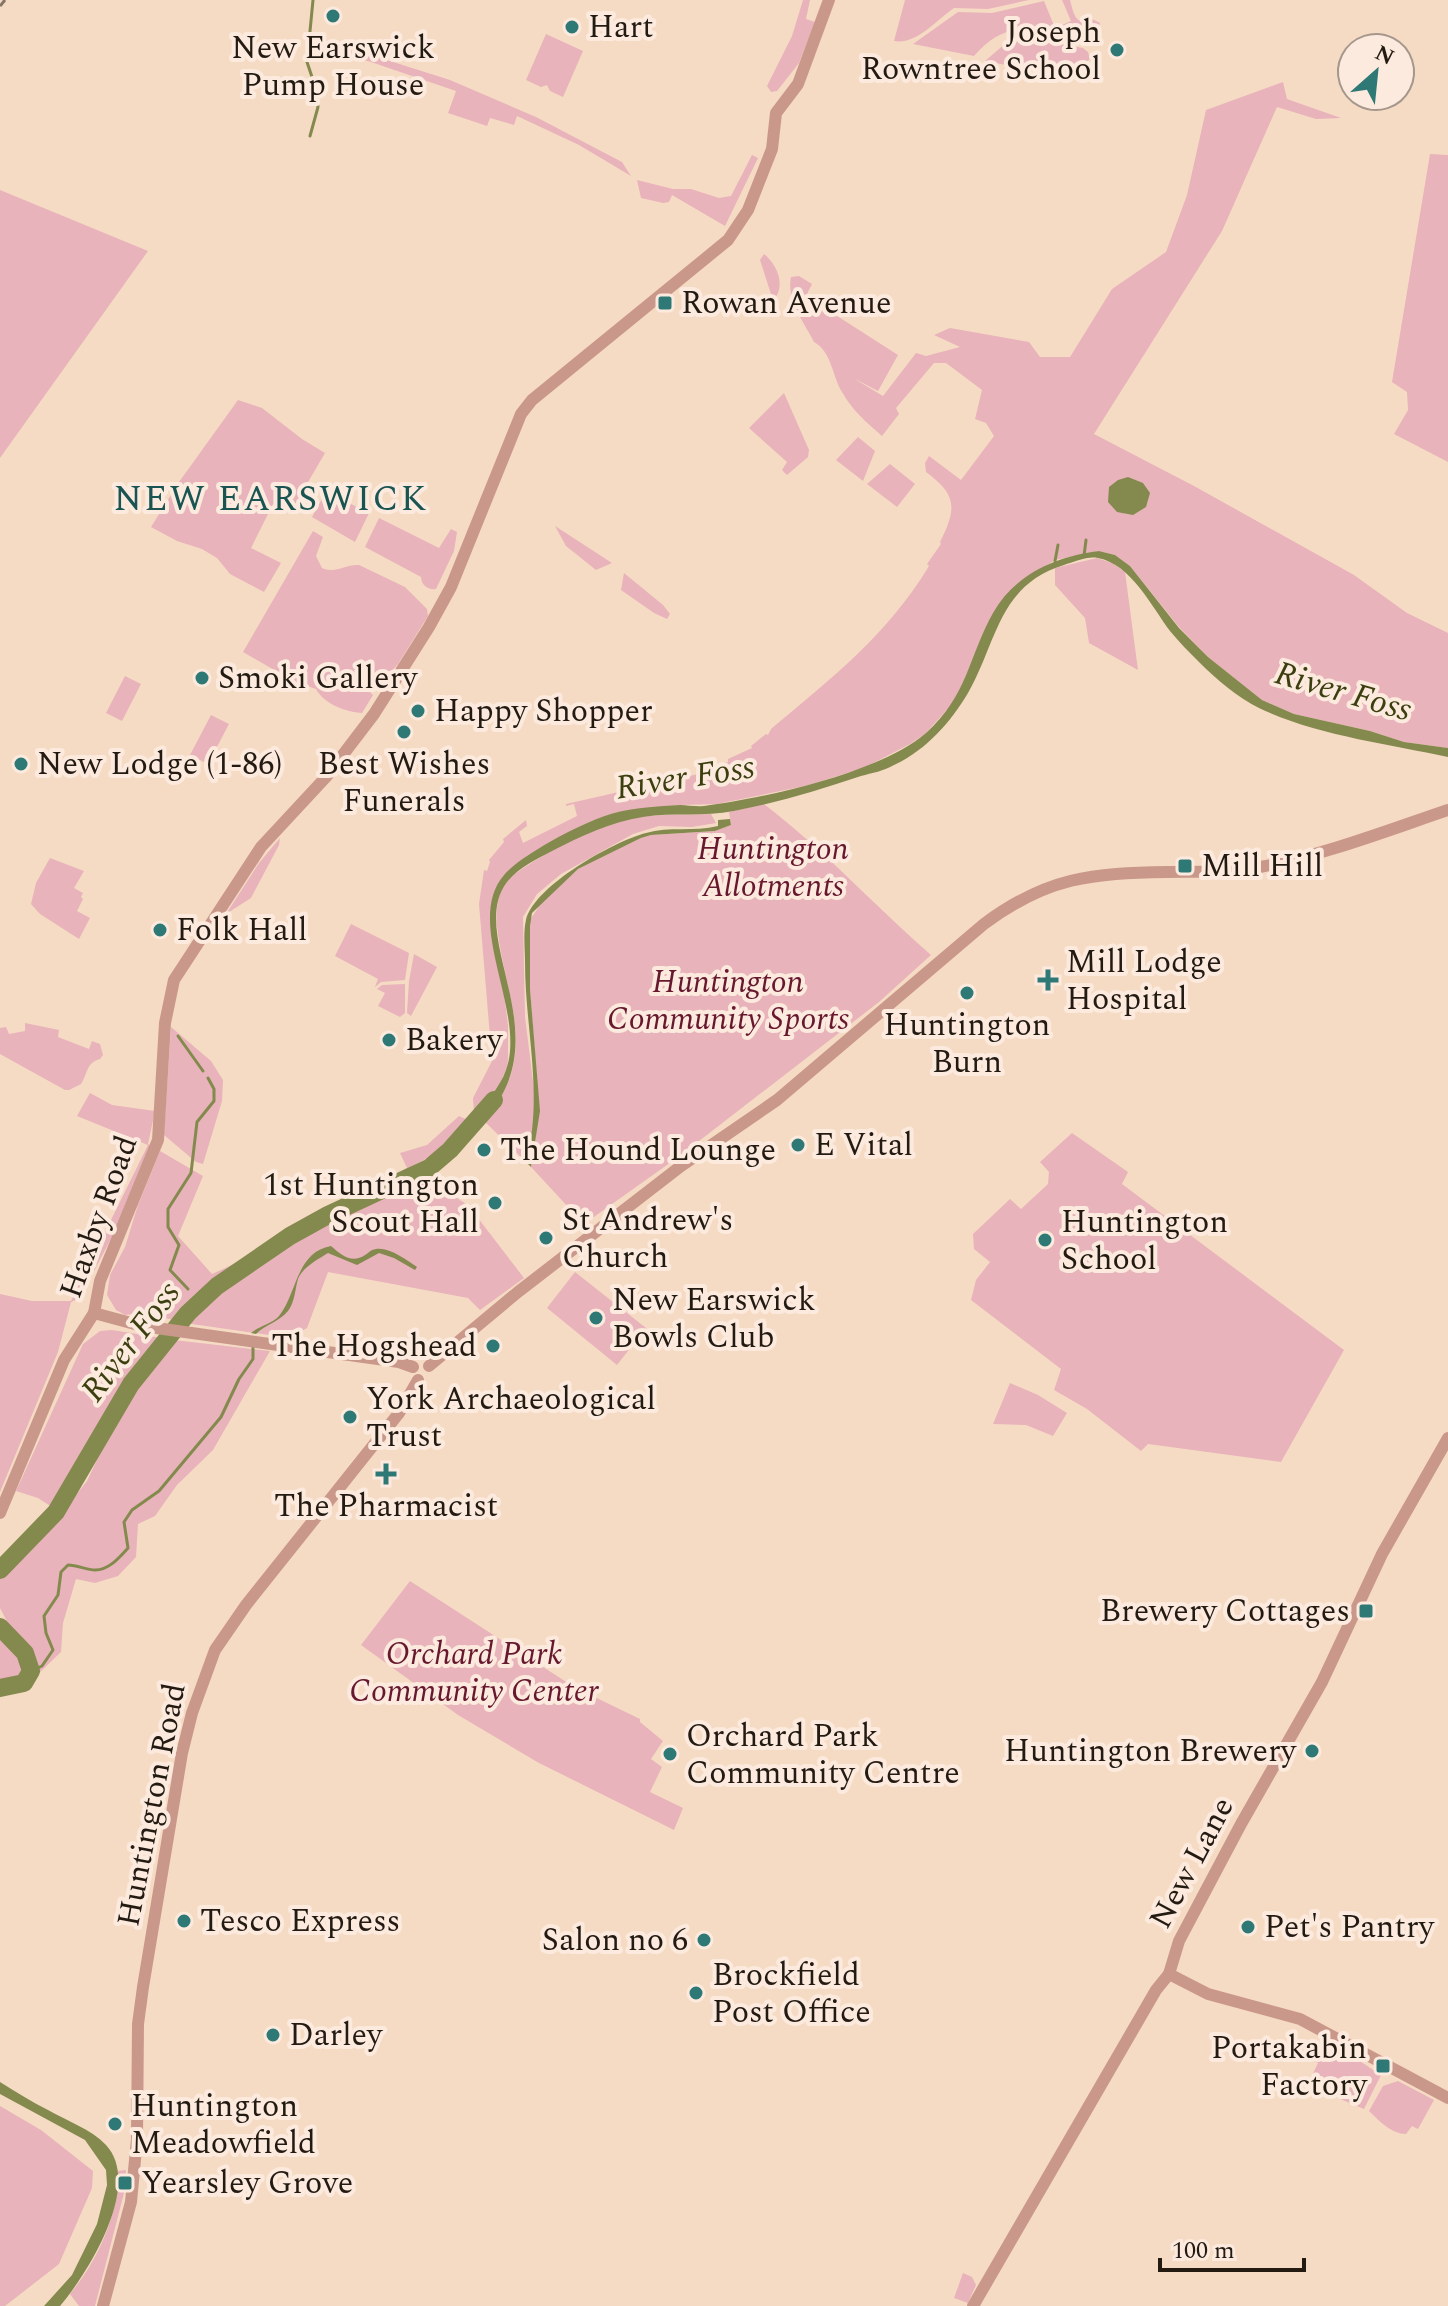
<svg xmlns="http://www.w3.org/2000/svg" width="1448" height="2306" viewBox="0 0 1448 2306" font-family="Spectral,serif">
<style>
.green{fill:#e8b3ba}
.water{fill:#848a4e}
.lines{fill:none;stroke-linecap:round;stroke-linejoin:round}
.stream{stroke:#848a4e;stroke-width:3}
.river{stroke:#848a4e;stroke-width:18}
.tertiary{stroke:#ca988a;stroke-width:12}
.rail{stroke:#867465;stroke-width:3;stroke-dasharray:16 8;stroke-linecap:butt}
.poi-dot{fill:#2e7875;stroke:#fbeadd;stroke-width:3}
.labels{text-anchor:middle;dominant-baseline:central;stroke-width:8;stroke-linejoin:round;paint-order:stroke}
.poi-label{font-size:32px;fill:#231a12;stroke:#fbeadd;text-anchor:start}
.park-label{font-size:32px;font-style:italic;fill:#67172e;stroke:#fbeadd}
.street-label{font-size:32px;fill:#231a12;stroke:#fbeadd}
.water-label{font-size:34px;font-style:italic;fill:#3b3e0e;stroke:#fbeadd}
.quarter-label{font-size:36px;letter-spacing:2px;fill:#195452;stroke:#fbeadd}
</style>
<rect width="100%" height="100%" fill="#f6dbc4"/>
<g class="green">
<path d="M 803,0 L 810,0 L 806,19 L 815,22 L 799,63 L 777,91 L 771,92 L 767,86 L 792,36 Z"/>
<path d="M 905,0 L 1029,0 L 988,9 L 954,8 C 936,20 917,45 894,41 Z"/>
<path d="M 1062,0 L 1070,0 C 1073,11 1074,22 1087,23 L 1092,19 L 1100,23 L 1096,35 C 1087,39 1080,37 1071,35 C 1031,27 1004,21 974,56 L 913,44 L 958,12 L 992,13 L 1044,1 L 1055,28 L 1071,21 Z"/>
<path d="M 546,34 L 583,51 L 563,97 L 550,91 L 547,85 L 541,87 L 526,80 Z"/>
<path d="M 1035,39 L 1083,48 L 1088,52 L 1090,59 L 1068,77 L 985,61 L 1006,43 Z"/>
<path d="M 330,42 L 450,80 L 536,117 L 622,162 L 631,176 L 579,145 L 517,116 L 514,125 L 490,118 L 487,126 L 448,113 L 456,91 L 368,61 L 327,55 Z"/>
<path d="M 1283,82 L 1287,99 L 1341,118 L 1316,119 L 1277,107 L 1222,231 L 1094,434 L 1194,486 L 1354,575 L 1407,613 L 1448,633 L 1448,748 L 1404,742 L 1370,731 L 1294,714 L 1262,700 L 1208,657 L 1179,627 L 1130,566 L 1115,555 L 1099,551 L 1055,560 L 1013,589 L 998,606 L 954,702 L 925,734 L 910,744 L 864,768 L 805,786 L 717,804 L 681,805 L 614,813 L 528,855 L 503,876 L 491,932 L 503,987 L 508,1025 L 508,1059 L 507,1068 L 495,1093 L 478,1116 L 474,1113 L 473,1098 L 492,1061 L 479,904 L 484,870 L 487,871 L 490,862 L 489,860 L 504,842 L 503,839 L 526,820 L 527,826 L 519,832 L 523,843 L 577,816 L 574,804 L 566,806 L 566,804 L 707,772 L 707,769 L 728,762 L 728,759 L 752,748 L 751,746 L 766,734 L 768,735 L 771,729 C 833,677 887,635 929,566 L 927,564 L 941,544 L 940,542 C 957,508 957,495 926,472 L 925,463 L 929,456 L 961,480 L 994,436 L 986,423 L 975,419 L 982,390 L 946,363 L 934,363 L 896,408 L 899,414 L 882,436 C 866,422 852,410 842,392 C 832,376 832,352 814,342 C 804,322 786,300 791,277 L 799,276 L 812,284 L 806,296 L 898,355 L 878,391 L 853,378 L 883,396 L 916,353 L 926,356 L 960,347 L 934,335 L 950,328 L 1029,342 L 1040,357 L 1070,357 L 1112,289 L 1166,252 L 1187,195 L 1206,110 Z"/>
<path d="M 1430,154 L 1448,155 L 1448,462 L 1394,434 L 1408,410 L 1407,392 L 1392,382 Z"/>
<path d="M 752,155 L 758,158 L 725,226 L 672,195 L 669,202 L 663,203 L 641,198 L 637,180 L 673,189 L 691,189 L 719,198 L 731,196 Z"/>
<path d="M 0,190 L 148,251 L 0,458 Z"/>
<path d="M 764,254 C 776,264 785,282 776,297 L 771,294 L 760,260 Z"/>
<path d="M 784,393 L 809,450 L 808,457 L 787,475 L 782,470 L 787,462 L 749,428 Z"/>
<path d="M 238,400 L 262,408 L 302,439 L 325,453 L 290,513 L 273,504 L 251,548 L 281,563 L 264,592 L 230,574 L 217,558 L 202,549 L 177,541 L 151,527 L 179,482 Z"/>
<path d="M 858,437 L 875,451 L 863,481 L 836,460 Z"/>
<path d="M 890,464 L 915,484 L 897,507 L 867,484 Z"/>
<path d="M 323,497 L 334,502 L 337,497 L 369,513 L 355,542 L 312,517 Z"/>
<path d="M 379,518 L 439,548 L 451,529 L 457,532 L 454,551 L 436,589 C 428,590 421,585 421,577 L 365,547 Z"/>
<path d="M 555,526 L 612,563 L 596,570 L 566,546 Z"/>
<path d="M 313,531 L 323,537 L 316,556 L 322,568 C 336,574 345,564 359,565 L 405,587 L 427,609 L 428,616 L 398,664 L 378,687 L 374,685 L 370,692 L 373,695 L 362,713 C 346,712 324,704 316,689 L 295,682 L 243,652 Z"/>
<path d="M 1097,558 L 1112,563 L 1125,572 L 1138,670 L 1089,643 L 1085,618 L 1055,585 L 1055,568 Z"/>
<path d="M 624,573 L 663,605 L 670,614 L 667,619 L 654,613 L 621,590 Z"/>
<path d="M 125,676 L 141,684 L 122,721 L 106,713 Z"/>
<path d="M 211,715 L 229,724 L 208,764 L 190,755 Z"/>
<path d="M 764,804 C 824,850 874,905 931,955 L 879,1002 L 681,1155 L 584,1224 L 531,1167 L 536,1133 L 537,1080 L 530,989 L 530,920 L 543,900 L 578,869 L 641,838 L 651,835 L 715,831 L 731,825 L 729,812 Z"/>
<path d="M 711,814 L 716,823 L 692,827 L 659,826 L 633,834 L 561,874 L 537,894 L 523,917 L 525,1017 L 535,1097 L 533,1130 L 526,1162 L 483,1120 C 542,1057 505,999 497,926 C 495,912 499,897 502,883 C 536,858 577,834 618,822 C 648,813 681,815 711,814 Z"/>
<path d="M 280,838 L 279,845 L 251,898 L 226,914 L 259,863 Z"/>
<path d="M 50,858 L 84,871 L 74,888 L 83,893 L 81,897 L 83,899 L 77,911 L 90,918 L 79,939 L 40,914 L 31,904 L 36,883 Z"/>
<path d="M 351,924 L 409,953 L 405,980 L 381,982 L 375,987 L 378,979 L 335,956 Z"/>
<path d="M 414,954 L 437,967 L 411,1016 L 407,1013 L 409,981 Z"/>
<path d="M 405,984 L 405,1013 L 400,1017 L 378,1006 L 385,993 L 377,989 L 382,985 Z"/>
<path d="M 25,1023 L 59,1030 L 58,1037 L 89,1049 L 92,1041 L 100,1044 L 103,1055 L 100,1059 C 86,1063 88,1073 81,1084 L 69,1090 L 65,1090 L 0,1054 L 0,1028 L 6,1027 L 9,1034 L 25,1031 Z"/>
<path d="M 171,1027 L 211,1061 L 223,1080 L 222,1101 L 203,1164 L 196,1162 L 164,1135 Z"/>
<path d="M 90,1093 L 112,1105 L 155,1111 L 148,1144 L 151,1146 L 118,1225 L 80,1298 L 71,1302 L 58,1352 L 0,1492 L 0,1294 L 32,1301 L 71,1301 L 148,1145 L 77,1116 Z"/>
<path d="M 459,1116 L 472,1122 L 461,1128 L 447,1147 L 409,1168 L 468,1205 L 524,1278 L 480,1310 L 468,1298 L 328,1272 L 307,1328 L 290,1338 L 192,1324 L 142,1313 L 125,1315 L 116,1310 L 107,1295 L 110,1275 L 125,1247 L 138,1205 L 160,1151 L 203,1176 L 178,1236 L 212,1274 L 256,1254 L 407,1168 L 400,1153 L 427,1145 Z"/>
<path d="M 1072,1133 L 1128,1172 L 1122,1184 L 1344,1350 L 1281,1462 L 1148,1444 L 1141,1451 L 1087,1409 L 1054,1390 L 1061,1369 L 971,1300 L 976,1280 L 990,1262 L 974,1249 L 973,1234 L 1010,1199 L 1021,1209 L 1048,1184 L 1049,1172 L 1040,1162 Z"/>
<path d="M 575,1272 L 646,1328 L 617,1365 L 547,1308 Z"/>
<path d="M 112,1330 L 168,1339 L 154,1346 L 130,1377 L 55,1509 L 38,1498 L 16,1491 L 83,1344 L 100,1331 Z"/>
<path d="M 174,1340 L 270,1351 L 213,1450 L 177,1485 L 155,1516 L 138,1524 L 136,1557 L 118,1576 L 95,1583 L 76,1579 L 63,1623 L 61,1652 L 35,1677 L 0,1608 L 0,1575 L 61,1514 L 87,1481 L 124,1403 Z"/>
<path d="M 1010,1383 L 1038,1395 L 1067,1413 L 1053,1436 L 1026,1425 L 993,1424 Z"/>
<path d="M 410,1581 L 574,1687 L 640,1719 L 640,1722 L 663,1741 L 651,1759 L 662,1767 L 650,1792 L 683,1808 L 674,1830 L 539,1763 L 458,1715 L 361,1645 Z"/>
<path d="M 0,1634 L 10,1648 L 19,1654 L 26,1674 L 0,1681 Z"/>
<path d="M 1319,2042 L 1352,2056 L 1381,2075 L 1364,2109 L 1312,2087 L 1310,2080 L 1318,2063 L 1310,2059 Z"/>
<path d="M 1398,2081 L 1434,2100 L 1418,2129 L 1412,2126 L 1406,2134 C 1392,2134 1379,2121 1369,2111 L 1383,2086 Z"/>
<path d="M 0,2106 L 41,2130 L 93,2171 L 92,2188 L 59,2264 L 5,2306 L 0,2306 Z"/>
<path d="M 126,2170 L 124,2193 L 95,2306 L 79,2306 L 70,2294 C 97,2261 120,2214 117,2171 Z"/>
<path d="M 963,2273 L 972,2277 L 976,2285 L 968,2303 L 954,2298 Z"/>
</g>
<g class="water">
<path d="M 1128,477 L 1143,483 L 1150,493 L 1146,507 L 1133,515 L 1117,512 L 1108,502 L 1109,487 L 1118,480 Z"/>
<path d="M 1099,551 L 1115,555 L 1130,566 L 1179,628 L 1208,657 L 1262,700 L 1294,714 L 1370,731 L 1404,742 L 1448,748 L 1448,757 C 1388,744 1315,735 1259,708 C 1238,698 1215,678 1199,662 C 1189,652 1179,642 1170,631 C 1152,607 1131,564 1098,558 C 1087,556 1074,562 1064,565 C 998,585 997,643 968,693 C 951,722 925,751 894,765 C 884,771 872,773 861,776 C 819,790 777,803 734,811 C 704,817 673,812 643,817 C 611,822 581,836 552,851 C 537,859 518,868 507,882 C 465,937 563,1038 483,1120 L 478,1116 C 487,1100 500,1087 506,1070 C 527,1012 463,923 504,875 C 522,854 585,821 614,813 C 633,808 659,806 680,805 C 688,805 696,807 704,806 C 765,798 880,773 926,733 C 968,695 968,658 993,613 C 1015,574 1057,556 1099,551 Z"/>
<path d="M 730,819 L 731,825 L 715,831 L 651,835 L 641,838 L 578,869 L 532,913 L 530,926 L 530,989 L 540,1111 L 531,1167 L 526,1162 C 544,1095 525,1030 525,962 C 525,949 523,933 526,920 C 534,886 614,841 646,833 C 669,826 694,832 718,826 L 718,820 Z"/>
<path d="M 331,1246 C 341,1255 352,1264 365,1255 C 370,1252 370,1250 376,1249 C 390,1247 406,1260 417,1267 L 415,1270 L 394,1258 L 379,1253 L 357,1265 L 328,1253 C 317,1260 303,1267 298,1279 C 295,1289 295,1302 288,1311 C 279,1322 266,1324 256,1334 L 251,1333 C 259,1326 272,1324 279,1316 C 297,1294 296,1252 331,1246 Z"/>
<path d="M 0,2082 C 16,2092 32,2102 48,2110 C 67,2121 91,2129 106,2145 C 143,2185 88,2273 60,2306 L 44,2306 L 72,2275 L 97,2224 L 107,2185 L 106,2170 L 85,2140 L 0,2094 Z"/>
</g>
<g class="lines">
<g class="stream">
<path d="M 310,136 L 318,107 L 315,86 L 307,62 L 313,0"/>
<path d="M 1084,556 L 1086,540"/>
<path d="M 1055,561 L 1058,545"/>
<path d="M 178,1036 L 203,1071"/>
<path d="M 188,1289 L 170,1270 L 179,1245 L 168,1227 L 168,1209 L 191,1173 L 197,1122 L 214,1101 L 214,1089 L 208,1078"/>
<path d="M 31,1671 L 42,1666 L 53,1650 L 46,1633 L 44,1616 L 58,1595 L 61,1572 L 68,1565 C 78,1565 86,1570 95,1570 C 109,1570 120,1557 128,1548 L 124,1522 L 132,1510 L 159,1491 L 221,1417 L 239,1379 L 253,1359 L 253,1345"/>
</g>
<g class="river">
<path d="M 0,1570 L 56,1512 L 131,1384 L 188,1313 L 217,1286 L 290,1236 L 328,1215 L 429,1168 L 450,1150 L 494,1100"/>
<path d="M 0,1627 L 25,1653 L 31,1671 L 24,1683 L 0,1688"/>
</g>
<g class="tertiary">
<path d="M 94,1313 L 142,1326 L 399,1362 L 413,1367"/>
<path d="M 429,1366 L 518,1292 L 681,1166 L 777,1100 L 984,924 C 1047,877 1092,873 1168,872 C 1199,871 1230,874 1260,867 C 1324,855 1386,831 1448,810"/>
<path d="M 0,1513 L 64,1360 L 94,1313 L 100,1281 L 158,1140 L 165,1023 L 174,980 L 261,847 L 326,777 L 374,714 L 429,627 L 451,587 L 521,414 L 532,400 L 728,240 L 748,210 L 772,149 L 776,113 L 798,84 L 829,0"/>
<path d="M 1169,1974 L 1208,1994 L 1300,2019 L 1448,2098"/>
<path d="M 103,2306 L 131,2202 L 137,2139 L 138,2024 L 143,1987 L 182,1753 L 192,1713 L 215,1650 L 246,1605 L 399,1413 L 418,1380"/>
<path d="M 973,2306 L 1156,1990 L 1169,1974 L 1179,1941 L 1241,1824 L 1322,1682 L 1382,1554 L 1448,1438"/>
</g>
<path class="rail" d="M 0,6 L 5,0"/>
</g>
<g class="poi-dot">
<circle cx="333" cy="16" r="8"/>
<circle cx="572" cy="27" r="8"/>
<circle cx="1117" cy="50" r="8"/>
<rect x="657" y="295" width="16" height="16" rx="4"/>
<circle cx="202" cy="678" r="8"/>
<circle cx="418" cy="711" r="8"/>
<circle cx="404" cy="732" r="8"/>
<circle cx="21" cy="764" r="8"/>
<rect x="1177" y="858" width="16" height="16" rx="4"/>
<circle cx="160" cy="930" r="8"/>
<path d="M1044 968h8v8h8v8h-8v8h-8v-8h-8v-8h8z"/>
<circle cx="967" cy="993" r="8"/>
<circle cx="389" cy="1040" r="8"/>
<circle cx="798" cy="1145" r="8"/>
<circle cx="484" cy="1150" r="8"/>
<circle cx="495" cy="1203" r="8"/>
<circle cx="546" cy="1238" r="8"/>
<circle cx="1045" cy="1240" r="8"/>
<circle cx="596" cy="1318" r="8"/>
<circle cx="493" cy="1346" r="8"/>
<circle cx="350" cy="1417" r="8"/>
<path d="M382 1462h8v8h8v8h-8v8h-8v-8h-8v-8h8z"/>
<rect x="1358" y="1603" width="16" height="16" rx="4"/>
<circle cx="1312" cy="1751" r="8"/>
<circle cx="670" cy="1754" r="8"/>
<circle cx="184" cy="1921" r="8"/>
<circle cx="1248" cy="1927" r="8"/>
<circle cx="704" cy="1940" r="8"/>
<circle cx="696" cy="1993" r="8"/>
<circle cx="273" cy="2035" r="8"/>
<rect x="1375" y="2058" width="16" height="16" rx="4"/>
<circle cx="115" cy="2124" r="8"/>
<rect x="117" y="2175" width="16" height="16" rx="4"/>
</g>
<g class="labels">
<g class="poi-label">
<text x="588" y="27">Hart</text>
<text x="1101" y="32" text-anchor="end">Joseph<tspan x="1101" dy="37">Rowntree School</tspan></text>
<text x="333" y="48" text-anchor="middle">New Earswick<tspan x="333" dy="37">Pump House</tspan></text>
<text x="681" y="303">Rowan Avenue</text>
<text x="218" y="678">Smoki Gallery</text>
<text x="434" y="711">Happy Shopper</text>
<text x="37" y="764">New Lodge (1-86)</text>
<text x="404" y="764" text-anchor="middle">Best Wishes<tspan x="404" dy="37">Funerals</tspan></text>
<text x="1201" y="866">Mill Hill</text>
<text x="176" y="930">Folk Hall</text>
<text x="1066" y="962">Mill Lodge<tspan x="1066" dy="37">Hospital</tspan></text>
<text x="967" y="1025" text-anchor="middle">Huntington<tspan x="967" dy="37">Burn</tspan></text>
<text x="405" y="1040">Bakery</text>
<text x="814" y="1145">E Vital</text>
<text x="500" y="1150">The Hound Lounge</text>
<text x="479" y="1185" text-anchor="end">1st Huntington<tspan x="479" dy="37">Scout Hall</tspan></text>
<text x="562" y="1220">St Andrew's<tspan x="562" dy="37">Church</tspan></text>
<text x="1061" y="1222">Huntington<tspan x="1061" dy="37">School</tspan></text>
<text x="612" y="1300">New Earswick<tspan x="612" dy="37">Bowls Club</tspan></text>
<text x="477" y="1346" text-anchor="end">The Hogshead</text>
<text x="366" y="1399">York Archaeological<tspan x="366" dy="37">Trust</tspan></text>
<text x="386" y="1506" text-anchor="middle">The Pharmacist</text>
<text x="1350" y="1611" text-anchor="end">Brewery Cottages</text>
<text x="686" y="1736">Orchard Park<tspan x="686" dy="37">Community Centre</tspan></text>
<text x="1296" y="1751" text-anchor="end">Huntington Brewery</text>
<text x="200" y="1921">Tesco Express</text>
<text x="1264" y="1927">Pet's Pantry</text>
<text x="688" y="1940" text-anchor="end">Salon no 6</text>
<text x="712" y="1975">Brockfield<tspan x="712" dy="37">Post Office</tspan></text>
<text x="289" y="2035">Darley</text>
<text x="1367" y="2048" text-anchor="end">Portakabin<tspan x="1367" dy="37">Factory</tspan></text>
<text x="131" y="2106">Huntington<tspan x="131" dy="37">Meadowfield</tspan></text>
<text x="141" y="2183">Yearsley Grove</text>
</g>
<g class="park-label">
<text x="773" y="849">Huntington<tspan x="773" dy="37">Allotments</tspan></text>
<text x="728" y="982">Huntington<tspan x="728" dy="37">Community Sports</tspan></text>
<text x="474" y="1654">Orchard Park<tspan x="474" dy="37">Community Center</tspan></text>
</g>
<g class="street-label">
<text transform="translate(99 1217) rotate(-70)">Haxby Road</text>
<text transform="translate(152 1805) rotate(-79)">Huntington Road</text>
<text transform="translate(1192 1863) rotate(-62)">New Lane</text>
</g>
<g class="water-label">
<text transform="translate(1343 692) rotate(16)">River Foss</text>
<text transform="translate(685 778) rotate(-9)">River Foss</text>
<text transform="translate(131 1342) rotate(-53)">River Foss</text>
</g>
<g class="quarter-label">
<text x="271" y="499">NEW EARSWICK</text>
</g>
</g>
<g transform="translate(1376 72) rotate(27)"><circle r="38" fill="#fbeadd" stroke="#a5978c" stroke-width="2"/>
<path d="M0-6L14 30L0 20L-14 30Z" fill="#2e7875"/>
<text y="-12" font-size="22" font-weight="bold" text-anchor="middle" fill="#231a12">N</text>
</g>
<path d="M1160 2258v12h144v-12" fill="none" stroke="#231a12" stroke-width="4"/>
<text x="1172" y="2258" font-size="24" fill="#231a12" stroke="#fbeadd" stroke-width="6" paint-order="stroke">100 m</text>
</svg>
